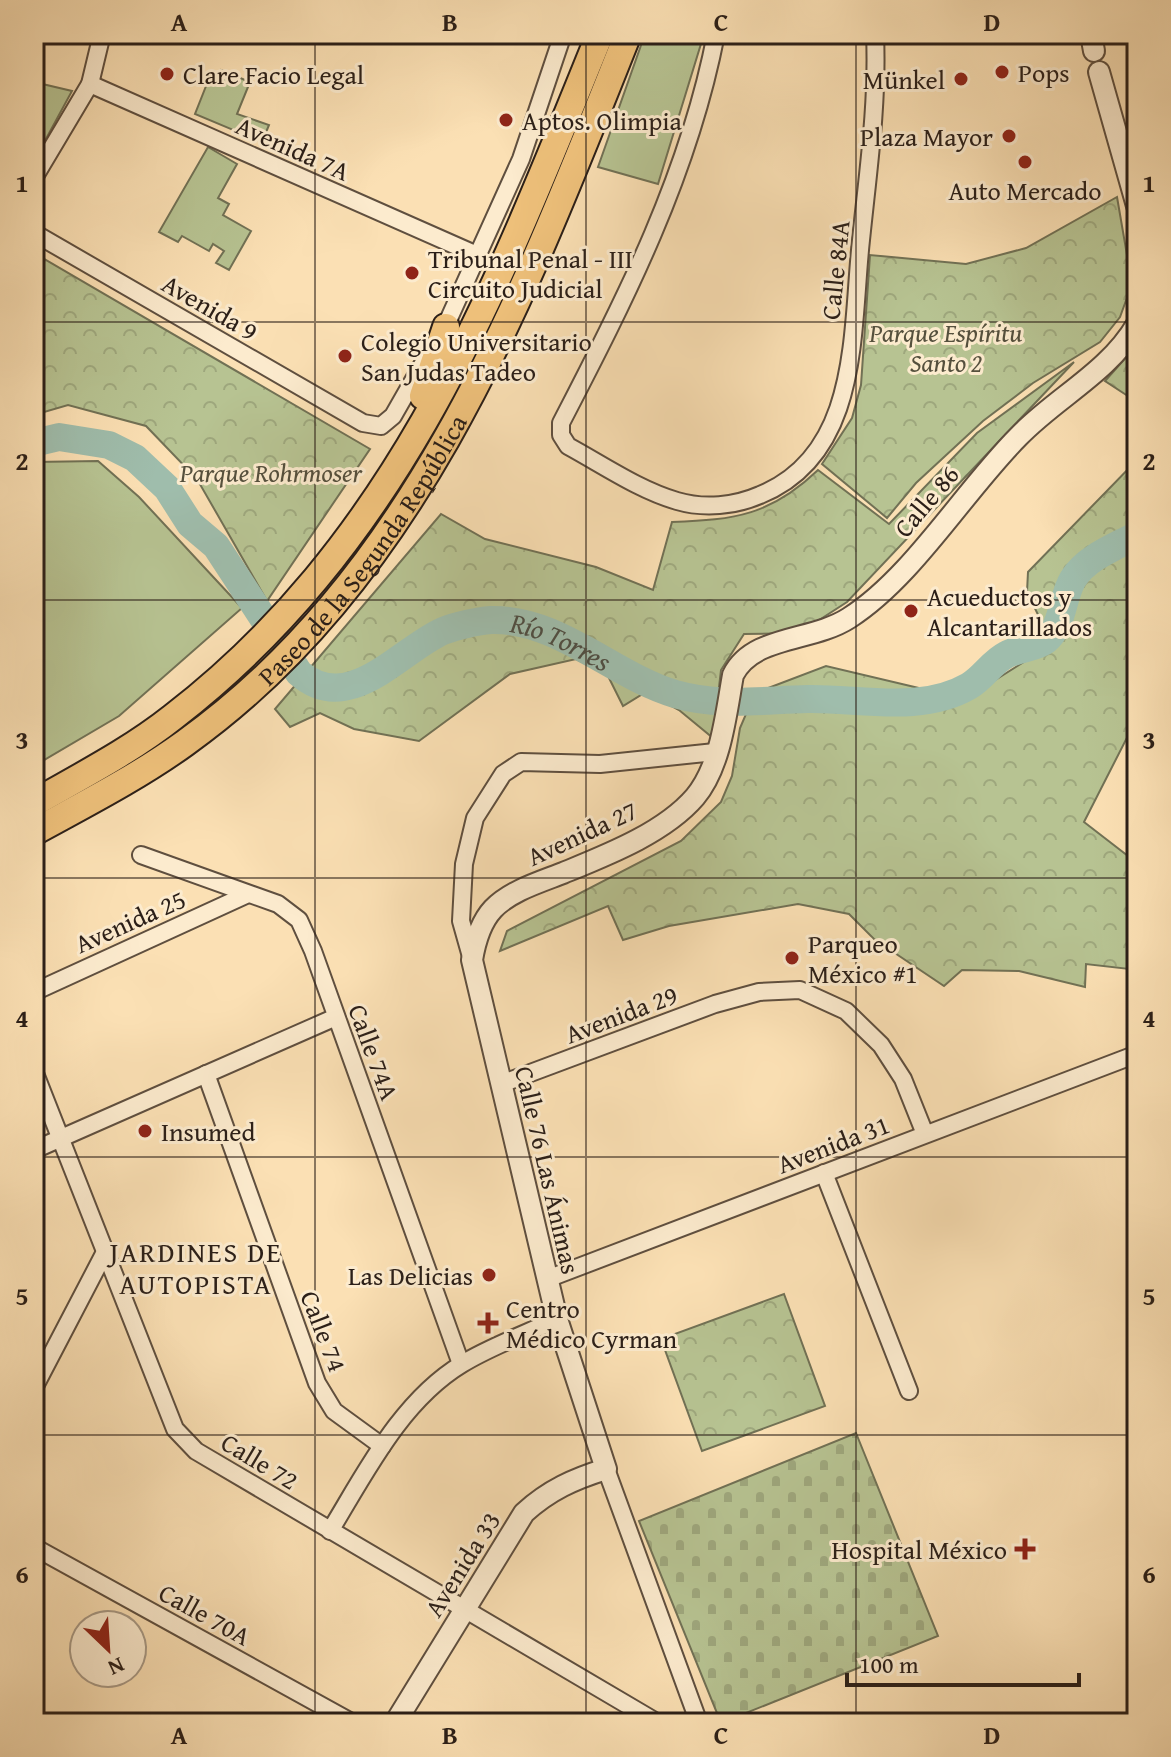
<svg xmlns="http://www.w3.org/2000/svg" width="1171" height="1757" viewBox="0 0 1171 1757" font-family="'Gentium Book Plus',serif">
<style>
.grass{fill:#b7c392;stroke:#717155;stroke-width:2}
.forest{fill:url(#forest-crowns);stroke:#717155;stroke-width:2}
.cemetery{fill:url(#cemetery-stones);stroke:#717155;stroke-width:2}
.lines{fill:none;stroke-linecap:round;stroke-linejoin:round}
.river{stroke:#9fbdac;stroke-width:28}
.minor-casing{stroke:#5f4f3f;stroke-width:20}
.tertiary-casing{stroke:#5f4f3f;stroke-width:24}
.trunk-casing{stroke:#2b1f18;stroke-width:30}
.minor{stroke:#fcebce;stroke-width:16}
.tertiary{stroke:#fcebce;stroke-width:20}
.trunk{stroke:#eec07a;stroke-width:26}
.grid{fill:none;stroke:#2b1f18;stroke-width:2;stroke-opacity:0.55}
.poi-dot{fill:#8f2418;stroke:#fcebce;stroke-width:3}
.labels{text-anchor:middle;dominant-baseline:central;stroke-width:6;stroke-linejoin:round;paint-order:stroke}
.poi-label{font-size:26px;fill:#2b1f18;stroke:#fcebce;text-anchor:start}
.street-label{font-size:26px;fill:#2b1f18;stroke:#fcebce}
.park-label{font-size:26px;font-style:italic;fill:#55503d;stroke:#fcebce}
.water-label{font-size:28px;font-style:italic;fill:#4e4e44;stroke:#fcebce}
.neighbourhood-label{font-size:28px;letter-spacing:2px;fill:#2b1f18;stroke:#fcebce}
.neatline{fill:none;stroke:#2b1f18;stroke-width:3}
.grid-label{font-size:26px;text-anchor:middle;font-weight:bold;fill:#2b1f18}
</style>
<defs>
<pattern id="forest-crowns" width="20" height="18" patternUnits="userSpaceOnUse" patternTransform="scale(2)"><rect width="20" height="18" fill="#b7c392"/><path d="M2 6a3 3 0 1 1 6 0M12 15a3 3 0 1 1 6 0" fill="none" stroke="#9ea77d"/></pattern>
<pattern id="cemetery-stones" width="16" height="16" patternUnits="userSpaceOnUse" patternTransform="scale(2)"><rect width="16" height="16" fill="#b7c392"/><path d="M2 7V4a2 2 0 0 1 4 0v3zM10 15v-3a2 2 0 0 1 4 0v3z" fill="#9ea77d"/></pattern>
</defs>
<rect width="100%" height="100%" fill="#fbe0b4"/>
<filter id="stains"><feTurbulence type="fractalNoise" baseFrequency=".0025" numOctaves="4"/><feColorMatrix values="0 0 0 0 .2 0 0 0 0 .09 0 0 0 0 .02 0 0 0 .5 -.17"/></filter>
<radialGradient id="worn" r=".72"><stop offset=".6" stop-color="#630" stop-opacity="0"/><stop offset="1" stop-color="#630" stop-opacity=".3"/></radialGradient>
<g class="grass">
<path d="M 645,34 L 704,34 L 658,184 L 598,167 Z"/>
<path d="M 221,70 L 250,82 L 237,114 L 269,125 L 262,142 L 195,114 L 212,71 L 219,74 Z"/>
<path d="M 34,82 L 72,91 L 34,161 Z"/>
<path d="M 208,147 L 237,164 L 218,198 L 229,204 L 223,215 L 251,231 L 229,270 L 216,263 L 224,251 L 213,244 L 209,251 L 182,236 L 178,242 L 159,232 Z"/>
<path d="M 98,461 L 139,497 L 242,608 L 119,716 L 34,766 L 34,462 Z"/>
</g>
<g class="forest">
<path d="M 1117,197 L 1132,284 L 1120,317 L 1100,342 L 1033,383 L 983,421 L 916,483 L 887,518 L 822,464 L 852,418 L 861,385 L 870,255 L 966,264 L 1026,248 Z"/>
<path d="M 34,253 L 370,449 L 267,601 L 197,479 L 146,426 L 68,405 L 34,415 Z"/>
<path d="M 1137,345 L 1137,402 L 1105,381 Z"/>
<path d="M 1074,362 L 847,602 L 799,633 L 744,634 L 721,670 L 713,738 L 679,710 L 646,692 L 623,706 L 607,674 L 576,659 L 510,674 L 419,741 L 354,729 L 320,713 L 290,727 L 275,709 L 441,514 L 485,539 L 596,567 L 653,590 L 672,522 C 735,520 771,515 818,470 L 889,524 L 977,433 Z"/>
<path d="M 1137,460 L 1137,718 L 1084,822 L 1137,863 L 1137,900 L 1129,969 L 1086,964 L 1085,987 L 1019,971 L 962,970 L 944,986 L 874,939 L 849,914 L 798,904 L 669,926 L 623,940 L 608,906 L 500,951 L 507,931 L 681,841 L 721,802 L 732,776 L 740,728 L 755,693 L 826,666 L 923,689 L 973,694 L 1030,658 L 1044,627 L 1027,592 L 1028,572 Z"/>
<path d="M 784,1294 L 825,1406 L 702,1451 L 661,1339 Z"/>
</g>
<path class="cemetery" d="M 856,1433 L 938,1636 L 721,1723 L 639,1521 Z"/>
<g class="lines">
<path class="river" id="s1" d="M 34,443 L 59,437 L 109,445 L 135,458 L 167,488 L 190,524 L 216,546 L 299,673 C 349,717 400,650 443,631 C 456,626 477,621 491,620 C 558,618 614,676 675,694 C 720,707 762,700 808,699 C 859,698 921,714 969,686 C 983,678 992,662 1006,655 C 1018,648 1036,648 1046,640 C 1063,626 1062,597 1073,579 C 1087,557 1115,547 1137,535"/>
<defs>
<g id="minor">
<path d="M 716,34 C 689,174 626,298 561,423 L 561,435 L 568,446 C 603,465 639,490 677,501 C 704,509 735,506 760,495 C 861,454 851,331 861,240 C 868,171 878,104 875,34"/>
<path d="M 90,84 L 477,255"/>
<path d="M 34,178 L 90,84 L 102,34"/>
<path d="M 34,233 L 363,423 L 381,426 L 393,416 L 425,360"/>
<path d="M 442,334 L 521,159 L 563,34"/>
<path d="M 141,855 L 278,904 L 299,920 L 313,951 L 461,1364"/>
<path d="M 472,960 L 461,921 L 464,864 L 475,818 L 503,774 L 521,762 L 600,764 L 715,752"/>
<path d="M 34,992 L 246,895"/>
<path d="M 34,1071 L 175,1429 L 196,1451 L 658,1723"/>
<path d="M 206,1074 L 317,1383 L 334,1411 L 382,1446"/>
<path d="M 501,1084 L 715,1004 L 759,992 L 800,990 L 846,1011 L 881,1045 L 903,1079 L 925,1134"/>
<path d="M 34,1150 L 336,1017"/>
<path d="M 824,1173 L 909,1391"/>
<path d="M 547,1279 L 1137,1054"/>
<path d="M 34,1388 L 105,1252"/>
<path d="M 606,1469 L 699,1723"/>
<path d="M 330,1531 C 366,1472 401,1401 462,1364 C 491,1346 526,1334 557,1319"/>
<path d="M 34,1547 L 353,1723"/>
<path d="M 34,1722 L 36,1723"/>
</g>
<g id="tertiary">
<path d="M 1091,34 L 1094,51"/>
<path d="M 1099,72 L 1137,206"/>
<path d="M 395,1723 L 524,1513 C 549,1490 574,1479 606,1469 L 557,1319 L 472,960 C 475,942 480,923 493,909 C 510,891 540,882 563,873 C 607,855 664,833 695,797 C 721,766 726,714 733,675 C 753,635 812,642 849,618 C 913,577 964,491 1019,436 C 1058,396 1108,373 1137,324"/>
</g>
<g id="trunk">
<path d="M 423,396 L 446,327"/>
<path d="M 34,803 C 81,776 130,751 173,717 C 401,541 495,292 600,34"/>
<path id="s2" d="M 34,832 C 85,804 138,777 185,743 C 420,575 525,291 628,34"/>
</g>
</defs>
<use href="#minor" class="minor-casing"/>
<use href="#tertiary" class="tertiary-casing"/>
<use href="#trunk" class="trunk-casing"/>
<use href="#minor" class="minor"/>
<use href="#tertiary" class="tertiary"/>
<use href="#trunk" class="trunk"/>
</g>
<path class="grid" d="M 315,34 L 315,1723M 586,34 L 586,1723M 856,34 L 856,1723M 34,322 L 1137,322M 34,600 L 1137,600M 34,878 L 1137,878M 34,1157 L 1137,1157M 34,1435 L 1137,1435"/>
<g class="poi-dot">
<circle cx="1002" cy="72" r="8"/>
<circle cx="167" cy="74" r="8"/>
<circle cx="961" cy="79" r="8"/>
<circle cx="506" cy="120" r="8"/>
<circle cx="1009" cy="136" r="8"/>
<circle cx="1025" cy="162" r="8"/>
<circle cx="412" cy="273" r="8"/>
<circle cx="345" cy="356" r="8"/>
<circle cx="911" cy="611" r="8"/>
<circle cx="792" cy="958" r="8"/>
<circle cx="145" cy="1131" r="8"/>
<circle cx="489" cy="1275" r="8"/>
<path d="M484 1311h8v8h8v8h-8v8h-8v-8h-8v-8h8z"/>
<path d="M1021 1537h8v8h8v8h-8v8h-8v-8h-8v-8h8z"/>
</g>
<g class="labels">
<g class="poi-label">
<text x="1018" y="72">Pops</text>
<text x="183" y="74">Clare Facio Legal</text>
<text x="945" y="79" text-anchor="end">Münkel</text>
<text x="522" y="120">Aptos. Olimpia</text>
<text x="993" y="136" text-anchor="end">Plaza Mayor</text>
<text x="1025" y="190" text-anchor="middle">Auto Mercado</text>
<text x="428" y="258">Tribunal Penal - III<tspan x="428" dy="30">Circuito Judicial</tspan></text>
<text x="361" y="341">Colegio Universitario<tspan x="361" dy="30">San Judas Tadeo</tspan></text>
<text x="927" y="596">Acueductos y<tspan x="927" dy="30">Alcantarillados</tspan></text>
<text x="808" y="943">Parqueo<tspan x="808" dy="30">México #1</tspan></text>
<text x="161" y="1131">Insumed</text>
<text x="473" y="1275" text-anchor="end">Las Delicias</text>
<text x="506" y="1308">Centro<tspan x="506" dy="30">Médico Cyrman</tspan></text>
<text x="1007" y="1549" text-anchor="end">Hospital México</text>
</g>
<g class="street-label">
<text transform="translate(293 148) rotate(24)">Avenida 7A</text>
<text transform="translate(835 270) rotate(-84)">Calle 84A</text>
<text transform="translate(210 307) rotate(30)">Avenida 9</text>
<text transform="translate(926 501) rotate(-50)">Calle 86</text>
<text stroke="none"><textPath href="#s2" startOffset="440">Paseo de la Segunda República</textPath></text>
<text transform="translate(582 833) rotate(-25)">Avenida 27</text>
<text transform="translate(130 921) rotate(-24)">Avenida 25</text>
<text transform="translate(621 1014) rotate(-21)">Avenida 29</text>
<text transform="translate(374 1052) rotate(70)">Calle 74A</text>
<text transform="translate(833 1144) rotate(-21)">Avenida 31</text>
<text transform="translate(548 1170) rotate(77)">Calle 76 Las Ánimas</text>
<text transform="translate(324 1331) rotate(69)">Calle 74</text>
<text transform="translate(260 1461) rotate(31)">Calle 72</text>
<text transform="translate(462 1564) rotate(-58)">Avenida 33</text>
<text transform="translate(205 1614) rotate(29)">Calle 70A</text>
</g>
<g class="park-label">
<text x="946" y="332">Parque Espíritu<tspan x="946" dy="30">Santo 2</tspan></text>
<text x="271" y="472">Parque Rohrmoser</text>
</g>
<g class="water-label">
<text stroke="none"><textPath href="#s1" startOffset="664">Río Torres</textPath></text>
</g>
<g class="neighbourhood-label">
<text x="196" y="1251">JARDINES DE<tspan x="196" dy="32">AUTOPISTA</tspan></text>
</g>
</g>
<rect width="1171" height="1757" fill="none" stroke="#fbe0b4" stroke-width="88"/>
<g transform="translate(108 1649) rotate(155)"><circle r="38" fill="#fcebce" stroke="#a89985" stroke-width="2"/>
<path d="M0-6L14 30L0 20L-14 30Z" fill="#8f2418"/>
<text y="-12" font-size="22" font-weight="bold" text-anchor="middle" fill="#2b1f18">N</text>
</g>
<path d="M847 1673v12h232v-12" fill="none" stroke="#2b1f18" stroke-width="4"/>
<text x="859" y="1673" font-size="24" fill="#2b1f18" stroke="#fcebce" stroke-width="6" paint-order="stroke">100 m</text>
<rect x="44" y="44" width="1083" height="1669" class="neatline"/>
<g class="grid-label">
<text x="179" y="31">A</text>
<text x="450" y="31">B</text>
<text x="721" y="31">C</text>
<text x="992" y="31">D</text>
<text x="22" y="192">1</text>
<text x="1149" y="192">1</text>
<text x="22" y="470">2</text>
<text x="1149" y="470">2</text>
<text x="22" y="749">3</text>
<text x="1149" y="749">3</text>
<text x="22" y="1027">4</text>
<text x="1149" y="1027">4</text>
<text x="22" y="1305">5</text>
<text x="1149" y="1305">5</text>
<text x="22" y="1583">6</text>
<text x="1149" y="1583">6</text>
<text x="179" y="1744">A</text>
<text x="450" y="1744">B</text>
<text x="721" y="1744">C</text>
<text x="992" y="1744">D</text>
</g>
<rect width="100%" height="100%" filter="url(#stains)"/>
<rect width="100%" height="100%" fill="url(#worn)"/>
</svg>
